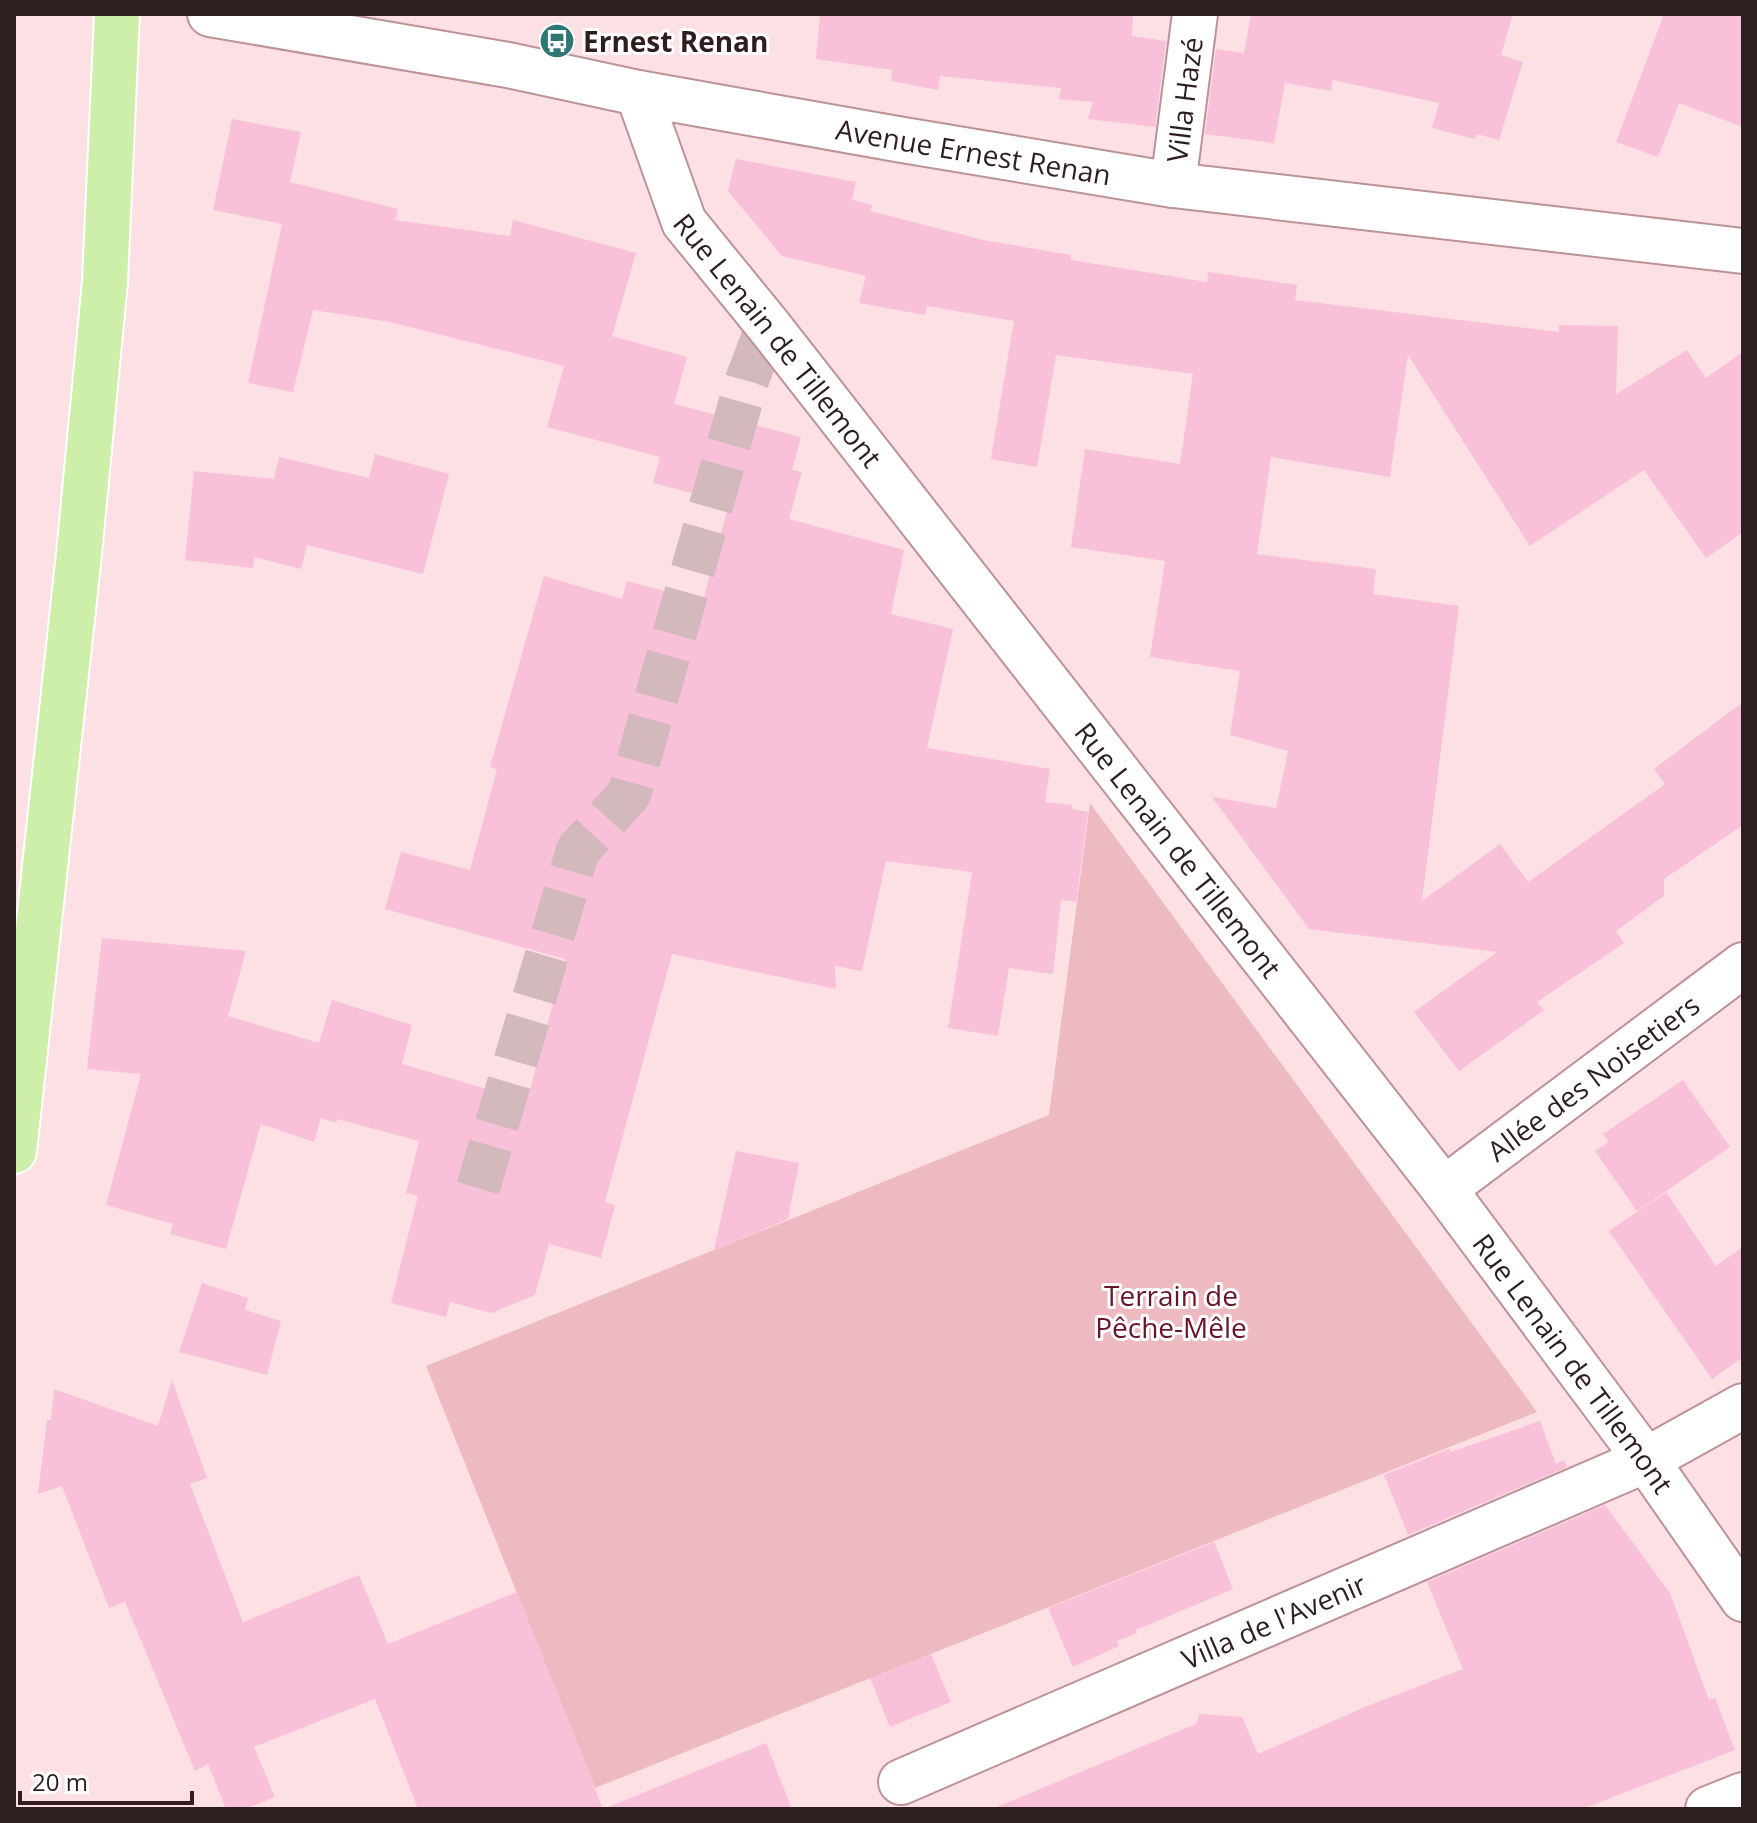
<svg xmlns="http://www.w3.org/2000/svg" width="1757" height="1823" viewBox="0 0 1757 1823" font-family="'Open Sans',sans-serif">
<style>
.green{fill:#eebac1}
.building{fill:#f8c0d9}
.lines{fill:none;stroke-linecap:round;stroke-linejoin:round}
.minor-tunnel{stroke:#d3b9bc;stroke-width:44;stroke-dasharray:44 22;stroke-linecap:butt}
.minor-casing{stroke:#bd9297;stroke-width:48}
.major-casing{stroke:#fff;stroke-width:48}
.minor{stroke:#fff;stroke-width:44}
.major{stroke:#cdefa9;stroke-width:44}
.labels{text-anchor:middle;dominant-baseline:central;stroke-width:6;stroke-linejoin:round;paint-order:stroke}
.poi-label{font-size:28px;font-weight:bold;fill:#2f1e20;stroke:#fff;text-anchor:start}
.street-label{font-size:28px;fill:#2f1e20;stroke:#fff}
.park-label{font-size:28px;fill:#69142b;stroke:#fff}
</style>
<rect width="100%" height="100%" fill="#fce0e3"/>
<path class="green" d="M 1090,803 L 1537,1412 L 595,1788 L 426,1366 L 1049,1115 Z"/>
<g class="building">
<path d="M 820,14 L 1133,14 L 1132,36 L 1166,41 L 1155,127 L 1088,119 L 1093,102 L 1059,99 L 1061,88 L 940,76 L 938,90 L 891,81 L 892,70 L 816,59 Z"/>
<path d="M 1251,14 L 1513,14 L 1501,55 L 1523,62 L 1499,140 L 1477,134 L 1475,139 L 1432,128 L 1439,103 L 1333,80 L 1331,91 L 1285,83 L 1274,143 L 1205,134 L 1216,49 L 1244,53 Z"/>
<path d="M 1664,14 L 1743,14 L 1743,127 L 1679,103 L 1658,157 L 1616,142 Z"/>
<path d="M 232,119 L 301,132 L 290,182 L 398,209 L 395,220 L 510,236 L 513,220 L 636,253 L 612,336 L 687,357 L 674,404 L 801,437 L 792,470 L 802,472 L 789,519 L 904,550 L 891,614 L 953,629 L 927,748 L 1050,769 L 1045,802 L 1072,805 L 1072,809 L 1088,812 L 1076,902 L 1061,900 L 1053,974 L 1009,968 L 998,1036 L 948,1028 L 972,872 L 886,861 L 862,971 L 835,966 L 836,989 L 672,954 L 605,1202 L 615,1205 L 601,1258 L 549,1244 L 535,1295 L 491,1313 L 450,1302 L 446,1317 L 391,1303 L 418,1196 L 406,1193 L 419,1141 L 337,1119 L 336,1123 L 321,1118 L 314,1142 L 261,1124 L 226,1249 L 170,1234 L 173,1224 L 106,1205 L 141,1074 L 87,1069 L 102,938 L 246,951 L 228,1016 L 319,1043 L 332,1000 L 412,1025 L 402,1064 L 527,1101 L 565,959 L 385,909 L 401,852 L 470,870 L 497,769 L 490,767 L 544,576 L 622,599 L 627,581 L 703,601 L 729,503 L 653,483 L 660,457 L 547,427 L 564,366 L 390,322 L 313,310 L 293,392 L 248,383 L 282,224 L 213,210 Z"/>
<path d="M 736,159 L 856,182 L 852,200 L 872,205 L 870,211 L 983,240 L 1071,255 L 1071,260 L 1207,282 L 1208,272 L 1297,285 L 1295,300 L 1559,332 L 1559,325 L 1618,326 L 1616,394 L 1687,350 L 1706,378 L 1743,352 L 1743,532 L 1706,558 L 1644,470 L 1530,546 L 1408,355 L 1390,477 L 1271,457 L 1257,554 L 1376,569 L 1373,594 L 1459,606 L 1422,901 L 1500,844 L 1528,882 L 1665,784 L 1654,769 L 1743,702 L 1743,825 L 1664,879 L 1664,896 L 1616,931 L 1624,943 L 1537,1002 L 1544,1010 L 1459,1071 L 1414,1012 L 1497,952 L 1309,929 L 1212,797 L 1276,808 L 1288,751 L 1230,735 L 1240,671 L 1150,657 L 1165,561 L 1071,547 L 1085,449 L 1180,464 L 1193,374 L 1056,355 L 1037,467 L 991,459 L 1014,321 L 927,306 L 925,315 L 859,303 L 866,276 L 782,256 L 728,191 Z"/>
<path d="M 375,454 L 449,474 L 423,574 L 307,545 L 301,569 L 254,557 L 253,568 L 185,560 L 194,471 L 274,479 L 279,457 L 369,478 Z"/>
<path d="M 1683,1080 L 1730,1147 L 1637,1211 L 1595,1151 L 1609,1142 L 1603,1134 Z"/>
<path d="M 736,1151 L 799,1163 L 788,1219 L 714,1250 Z"/>
<path d="M 1666,1192 L 1716,1266 L 1743,1247 L 1743,1357 L 1712,1379 L 1609,1231 Z"/>
<path d="M 202,1283 L 248,1298 L 245,1310 L 281,1321 L 267,1375 L 179,1352 Z"/>
<path d="M 172,1380 L 207,1478 L 190,1484 L 243,1622 L 359,1575 L 388,1644 L 517,1592 L 603,1809 L 418,1809 L 375,1699 L 254,1747 L 275,1797 L 245,1809 L 226,1809 L 208,1764 L 195,1771 L 125,1602 L 109,1608 L 62,1486 L 38,1494 L 47,1420 L 51,1420 L 54,1389 L 158,1426 Z"/>
<path d="M 1540,1421 L 1556,1464 L 1564,1460 L 1567,1467 L 1408,1535 L 1384,1475 L 1449,1449 L 1451,1452 Z"/>
<path d="M 1605,1505 L 1670,1593 L 1709,1700 L 1715,1698 L 1735,1750 L 1582,1809 L 992,1809 L 1196,1724 L 1199,1714 L 1242,1717 L 1258,1754 L 1365,1707 L 1463,1669 L 1427,1582 Z"/>
<path d="M 1214,1542 L 1233,1589 L 1136,1630 L 1137,1633 L 1117,1641 L 1119,1646 L 1073,1667 L 1048,1608 Z"/>
<path d="M 931,1654 L 951,1702 L 890,1727 L 870,1678 Z"/>
<path d="M 766,1743 L 792,1809 L 608,1809 L 608,1807 Z"/>
</g>
<g class="lines">
<path class="minor-tunnel" d="M 478,1188 L 578,850 L 629,794 L 747,380 L 768,325"/>
<defs>
<g id="minor">
<path id="s1" d="M 210,14 L 508,65 L 638,93 L 897,139 L 1173,185 L 1743,251"/>
<path id="s2" d="M 638,93 L 684,222 L 768,325 L 1444,1189 L 1646,1460 L 1743,1599"/>
<path id="s3" d="M 1173,185 L 1195,14"/>
<path id="s4" d="M 1444,1189 L 1743,965"/>
<path id="s5" d="M 901,1782 L 1646,1460 L 1743,1406"/>
<path d="M 1708,1809 L 1743,1795"/>
</g>
<path id="major" d="M 14,1151 L 79,554 L 105,281 L 117,14"/>
</defs>
<use href="#minor" class="minor-casing"/>
<use href="#major" class="major-casing"/>
<use href="#minor" class="minor"/>
<use href="#major" class="major"/>
</g>
<defs>
<symbol id="bus-disc" viewBox="-11 -11 22 22"><circle r="9.5" fill="#2f7774" stroke="#fff"/><path d="M-5-6H5V4H4V6H2V4H-2V6H-4V4H-5ZM-3.5-4V0h7V-4ZM-3.5 1.2v1.5H-2V1.2ZM2 1.2v1.5H3.5V1.2Z" fill="#fff"/></symbol>
</defs>
<g fill-rule="evenodd">
<use href="#bus-disc" x="537" y="21" width="40" height="40"/>
</g>
<g class="labels">
<g class="poi-label">
<text x="583" y="41">Ernest Renan</text>
</g>
<g class="street-label">
<text stroke="none"><textPath href="#s3" startOffset="86">Villa Hazé</textPath></text>
<text stroke="none"><textPath href="#s1" startOffset="776">Avenue Ernest Renan</textPath></text>
<text stroke="none"><textPath href="#s2" startOffset="288">Rue Lenain de Tillemont</textPath></text>
<text stroke="none"><textPath href="#s2" startOffset="936">Rue Lenain de Tillemont</textPath></text>
<text stroke="none"><textPath href="#s4" startOffset="186">Allée des Noisetiers</textPath></text>
<text stroke="none"><textPath href="#s2" startOffset="1584">Rue Lenain de Tillemont</textPath></text>
<text stroke="none"><textPath href="#s5" startOffset="406">Villa de l'Avenir</textPath></text>
</g>
<g class="park-label">
<text x="1171" y="1295">Terrain de<tspan x="1171" dy="32">Pêche-Mêle</tspan></text>
</g>
</g>
<rect width="1757" height="1823" fill="none" stroke="#2f1e20" stroke-width="32"/>
<path d="M20 1791v12h172v-12" fill="none" stroke="#2f1e20" stroke-width="4"/>
<text x="32" y="1791" font-size="24" fill="#2f1e20" stroke="#ffffff" stroke-width="6" paint-order="stroke">20 m</text>
</svg>
